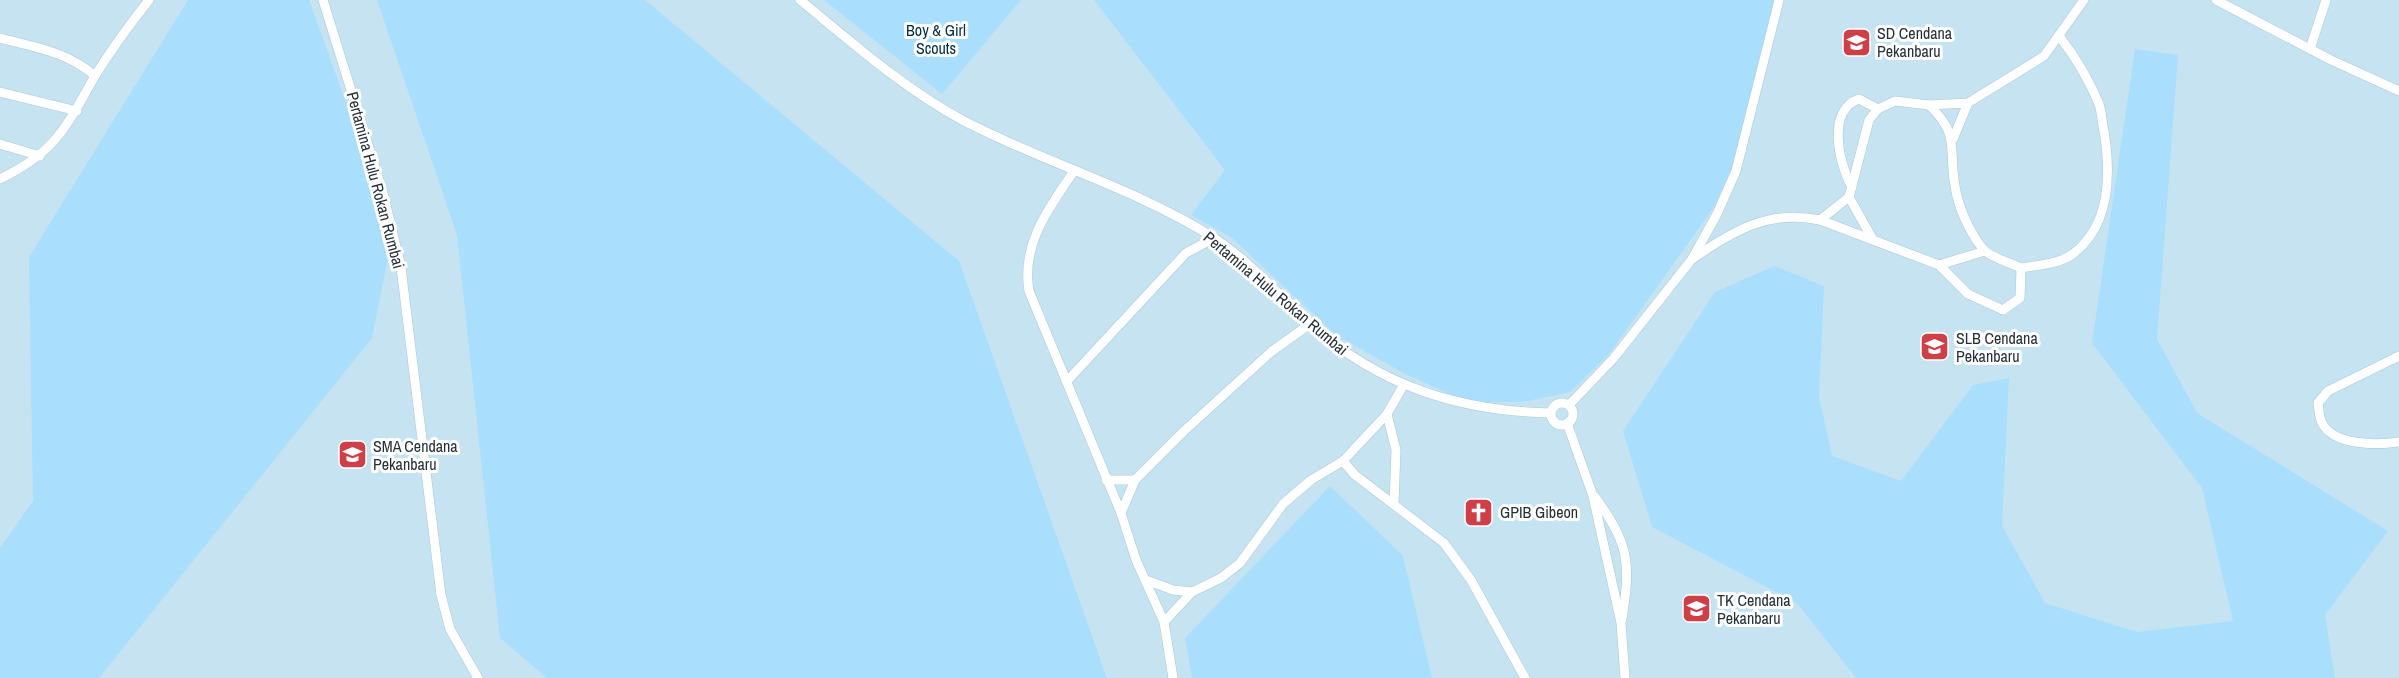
<svg xmlns="http://www.w3.org/2000/svg" width="2399" height="678" viewBox="0 0 2399 678" font-family="'Archivo Narrow',sans-serif">
<style>
.built{fill:#c6e3f2}
.green{fill:#a9dffc}
.lines{fill:none;stroke-linecap:round;stroke-linejoin:round}
.street-casing{stroke:#acc8d7;stroke-width:10}
.street{stroke:#fff;stroke-width:9}
.labels{text-anchor:middle;dominant-baseline:central;stroke-width:6;stroke-linejoin:round;paint-order:stroke}
.park-label{font-size:16px;fill:#002f42;stroke:#fff}
.poi-label{font-size:16px;fill:#253036;stroke:#fff;text-anchor:start}
.street-label{font-size:16px;fill:#253036;stroke:#fff}
</style>
<rect width="100%" height="100%" fill="#daf1fe"/>
<rect class="built" x="0" y="0" width="2399" height="678"/>
<g class="green">
<path d="M 188,0 L 309,0 L 393,233 L 372,338 L 99,678 L 0,678 L 0,548 L 33,501 L 29,257 Z"/>
<path d="M 377,0 L 645,0 L 959,261 L 1107,678 L 547,678 L 500,638 L 457,235 Z"/>
<path d="M 824,0 L 1021,0 L 942,94 Z"/>
<path d="M 1094,0 L 1782,0 L 1733,165 L 1714,207 L 1610,353 L 1570,392 L 1523,402 L 1468,402 L 1405,374 L 1336,335 L 1231,237 L 1191,215 L 1225,170 Z"/>
<path d="M 2135,49 L 2178,55 L 2157,339 L 2197,413 L 2388,531 L 2325,615 L 2335,678 L 1856,678 L 1797,603 L 1652,527 L 1623,431 L 1715,292 L 1774,266 L 1824,286 L 1819,397 L 1832,456 L 1901,481 L 1973,385 L 2009,378 L 2002,526 L 2045,603 L 2137,632 L 2233,621 L 2202,488 L 2092,343 Z"/>
<path d="M 1330,486 L 1403,556 L 1432,678 L 1192,678 L 1185,638 Z"/>
</g>
<g class="lines">
<defs>
<g id="street">
<path d="M 323,0 L 383,193 L 401,267 L 441,595 L 450,629 L 478,678"/>
<path d="M 800,0 C 853,43 904,89 964,121 C 1045,163 1134,188 1211,236 C 1248,259 1278,295 1310,324 C 1380,386 1458,411 1551,413"/>
<path d="M 2216,0 L 2331,60 L 2399,91"/>
<path d="M 0,38 C 35,47 68,52 95,76"/>
<path d="M 2310,49 L 2326,0"/>
<path d="M 0,92 L 77,111"/>
<path d="M 1929,105 C 1961,135 1948,149 1955,186 C 1958,207 1970,234 1984,250 C 1992,258 2011,263 2021,268 C 2038,265 2061,264 2074,253 C 2111,224 2111,174 2104,131 C 2102,123 2102,113 2099,104 C 2089,80 2076,58 2060,37"/>
<path d="M 1953,139 L 1968,103"/>
<path d="M 0,144 L 40,156"/>
<path d="M 1074,171 C 1049,208 1021,244 1029,291 L 1121,513 L 1136,560 L 1164,622 L 1173,678"/>
<path d="M 0,179 C 57,151 65,128 95,76 C 111,50 130,24 149,0"/>
<path d="M 1852,187 C 1839,164 1826,110 1859,99 L 1878,109"/>
<path d="M 1849,197 L 1872,238"/>
<path d="M 1820,220 L 1939,265 L 1968,294 L 2003,310 L 2020,298 L 2021,268"/>
<path d="M 1692,259 C 1733,231 1769,209 1820,220 L 1849,197 L 1869,120 L 1878,109 L 1895,101 L 1929,105 L 1968,103 L 2044,56 L 2084,0"/>
<path d="M 1939,265 L 1985,251"/>
<path d="M 2399,356 L 2328,391 L 2318,403 C 2319,409 2319,417 2322,423 C 2334,446 2377,445 2399,442"/>
<path d="M 1068,380 L 1186,253 L 1214,238"/>
<circle cx="1562" cy="414" r="11"/>
<path d="M 1569,405 L 1613,359 L 1692,259 L 1717,214 L 1736,171 L 1779,0"/>
<path d="M 1387,414 L 1396,450 L 1394,503"/>
<path d="M 1567,423 L 1593,496 L 1621,623 L 1625,678"/>
<path d="M 1343,461 L 1355,475 L 1444,543 L 1471,580 L 1525,678"/>
<path d="M 1106,480 L 1135,480"/>
<path d="M 1595,497 C 1629,543 1631,563 1622,619"/>
<path d="M 1121,513 L 1135,480 L 1184,431 L 1272,351 L 1310,324"/>
<path d="M 1146,580 L 1173,590 L 1192,592"/>
<path d="M 1164,622 L 1192,592 L 1221,578 L 1240,563 L 1283,504 L 1311,480 L 1343,461 L 1387,414 L 1403,386"/>
</g>
</defs>
<use href="#street" class="street-casing"/>
<use href="#street" class="street"/>
</g>
<defs>
<symbol id="school-square" viewBox="-11 -11 22 22"><rect x="-9" y="-9" width="18" height="18" rx="4" fill="#cf3f48" stroke="#fff"/><path d="M0-5L7-2L0 1L-7-2ZM-4 1L0 2.5L4 1V4Q0 6-4 4Z" fill="#fff"/></symbol>
<symbol id="church-square" viewBox="-11 -11 22 22"><rect x="-9" y="-9" width="18" height="18" rx="4" fill="#cf3f48" stroke="#fff"/><path d="M-1.2-6h2.4v3.5h3.3v2.4h-3.3V6h-2.4V-.1h-3.3v-2.4h3.3Z" fill="#fff"/></symbol>
</defs>
<g fill-rule="evenodd">
<use href="#school-square" x="1840" y="26" width="33" height="33"/>
<use href="#school-square" x="1918" y="330" width="33" height="33"/>
<use href="#school-square" x="336" y="438" width="33" height="33"/>
<use href="#church-square" x="1462" y="496" width="33" height="33"/>
<use href="#school-square" x="1680" y="592" width="33" height="33"/>
</g>
<g class="labels">
<g class="park-label">
<text x="936" y="30">Boy &amp; Girl<tspan x="936" dy="18">Scouts</tspan></text>
</g>
<g class="poi-label">
<text x="1877" y="33">SD Cendana<tspan x="1877" dy="18">Pekanbaru</tspan></text>
<text x="1956" y="338">SLB Cendana<tspan x="1956" dy="18">Pekanbaru</tspan></text>
<text x="373" y="446">SMA Cendana<tspan x="373" dy="18">Pekanbaru</tspan></text>
<text x="1500" y="512">GPIB Gibeon</text>
<text x="1717" y="600">TK Cendana<tspan x="1717" dy="18">Pekanbaru</tspan></text>
</g>
<g class="street-label">
<text transform="translate(376 180) rotate(75)">Pertamina Hulu Rokan Rumbai</text>
<text transform="translate(1276 293) rotate(40)">Pertamina Hulu Rokan Rumbai</text>
</g>
</g>
</svg>
